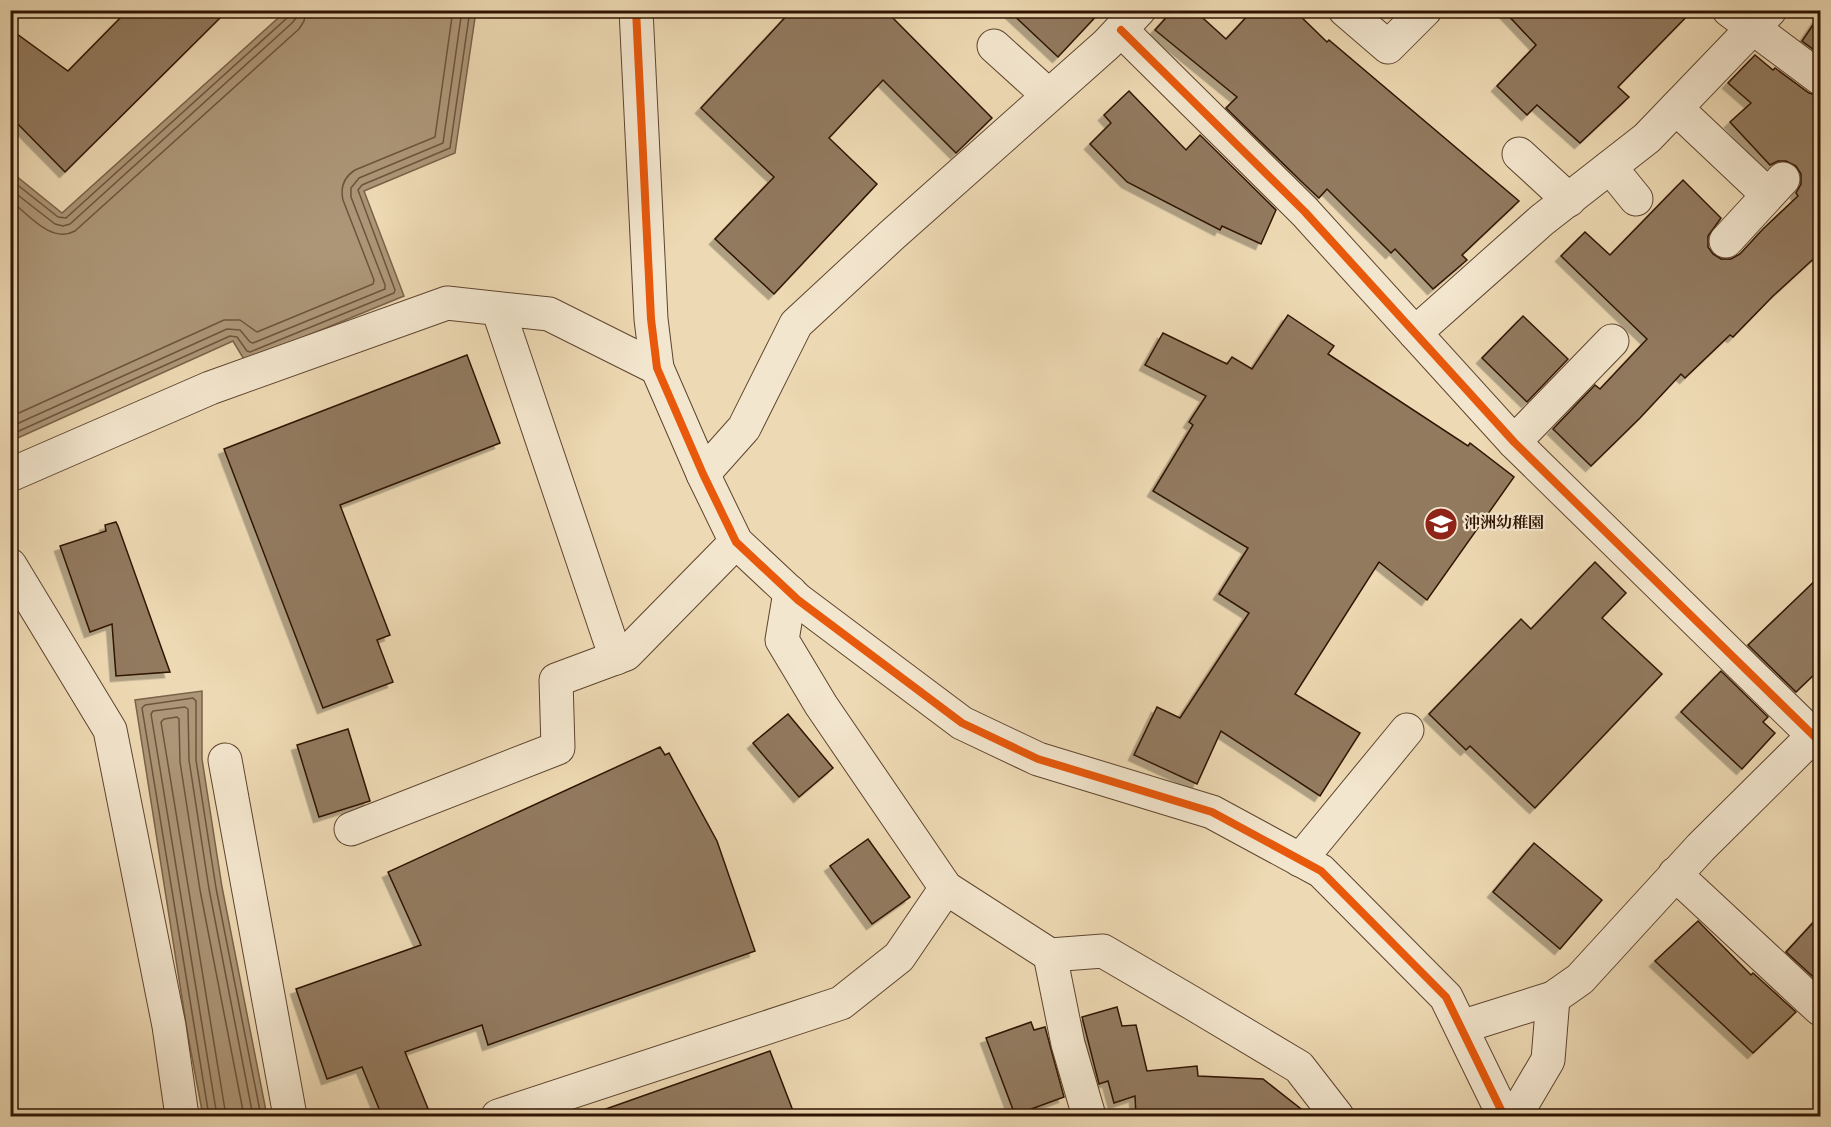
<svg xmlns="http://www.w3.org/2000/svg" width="1831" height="1127" viewBox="0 0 1831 1127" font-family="'IM FELL English','Noto Serif JP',serif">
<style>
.water{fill:#ac9677;stroke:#7a6248;stroke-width:1.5}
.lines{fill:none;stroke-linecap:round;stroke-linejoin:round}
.shore{stroke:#6e543c;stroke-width:1.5}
.building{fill:#927a5e;stroke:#2f1302;stroke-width:1.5;filter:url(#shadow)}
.minor-casing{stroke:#5e442e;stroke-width:35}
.minor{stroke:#f3e6ce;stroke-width:33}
.cycleway-casing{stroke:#f3e6ce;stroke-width:11}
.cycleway{stroke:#e8590c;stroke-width:8}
.labels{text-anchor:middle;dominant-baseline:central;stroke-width:4.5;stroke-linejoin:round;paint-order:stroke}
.poi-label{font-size:16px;font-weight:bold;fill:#2f1302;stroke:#f3e6ce;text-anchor:start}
</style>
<defs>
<filter id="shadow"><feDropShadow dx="-5.5" dy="5.5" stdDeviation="0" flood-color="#0004"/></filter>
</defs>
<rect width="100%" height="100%" fill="#edd9b3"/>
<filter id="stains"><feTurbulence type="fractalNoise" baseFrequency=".00333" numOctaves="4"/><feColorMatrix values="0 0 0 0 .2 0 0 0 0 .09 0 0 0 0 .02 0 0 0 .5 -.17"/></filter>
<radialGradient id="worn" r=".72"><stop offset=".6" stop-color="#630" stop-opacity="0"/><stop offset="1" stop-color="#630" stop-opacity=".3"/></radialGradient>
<g class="water">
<path d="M 286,11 L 476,11 L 455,153 L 364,191 L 404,296 L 245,361 L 233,341 L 11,441 L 10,171 L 62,213 Z"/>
<path d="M 202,691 L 202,759 L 222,887 L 267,1116 L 203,1116 L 188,1036 L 135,700 Z"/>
</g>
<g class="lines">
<g class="shore">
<path d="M 10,179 L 58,217 L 66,218 L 287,18 L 290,10"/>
<path d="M 10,189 L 55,224 L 63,226 L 70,224 L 292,23 L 296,18 L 297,10"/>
<path d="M 10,200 C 28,214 51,244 75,231 L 299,29 L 304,21 L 306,10"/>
<path d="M 10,417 L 224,320 L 240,320 L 257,332 L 373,284 L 374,280 L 343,200 C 340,187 344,177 355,170 L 435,137 L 453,10"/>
<path d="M 10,427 L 227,329 L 240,330 L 250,342 L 253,343 L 385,289 L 385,285 L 351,197 L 351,188 L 359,178 L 443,143 L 462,10"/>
<path d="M 10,435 L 230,336 L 237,337 L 247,351 L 250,352 L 394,293 L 395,290 L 358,190 L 362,185 L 450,148 L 470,10"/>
<path d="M 209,1116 L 142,708 L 145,705 L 193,698 L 196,701 L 196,760 L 216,888 L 261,1116"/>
<path d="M 217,1116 L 151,714 L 153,711 L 185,707 L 188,709 L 189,760 L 209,889 L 253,1116"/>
<path d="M 226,1116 L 161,722 L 164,719 L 177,717 L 179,719 L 180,762 L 200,890 L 244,1116"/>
</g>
</g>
<g class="building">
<path d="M 128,10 L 228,10 L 65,172 L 10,116 L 10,29 L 68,71 Z"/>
<path d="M 792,10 L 885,10 L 992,118 L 956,153 L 883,80 L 829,138 L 877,184 L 774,294 L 715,239 L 774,177 L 701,108 Z"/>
<path d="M 1008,10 L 1102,10 L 1058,57 Z"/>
<path d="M 1173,10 L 1194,10 L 1226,39 L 1253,10 L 1294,10 L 1327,42 L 1329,40 L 1519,201 L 1462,255 L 1467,260 L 1433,289 L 1395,249 L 1391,253 L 1327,189 L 1319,198 L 1304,184 L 1226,108 L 1237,97 L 1155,30 Z"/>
<path d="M 1503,10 L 1693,10 L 1618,87 L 1629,97 L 1580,143 L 1537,105 L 1527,115 L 1497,86 L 1536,45 Z"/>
<path d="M 1821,13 L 1821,55 L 1802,41 Z"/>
<path d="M 1755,55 L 1773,70 L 1775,68 L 1809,93 L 1821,96 L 1821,252 L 1773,296 L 1733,337 L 1730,335 L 1685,378 L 1681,374 L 1640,418 L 1591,466 L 1553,429 L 1595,385 L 1600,389 L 1647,339 L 1561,256 L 1585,232 L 1610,255 L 1683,180 L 1721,218 L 1708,236 L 1708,247 L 1713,254 L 1721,259 L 1731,259 L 1740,254 L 1763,229 L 1798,196 L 1796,193 L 1801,184 L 1801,174 L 1796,166 L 1786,161 L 1778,161 L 1770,165 L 1730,122 L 1751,103 L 1728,83 Z"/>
<path d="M 1129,91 L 1186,150 L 1200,135 L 1276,210 L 1261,244 L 1222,226 L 1220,230 L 1127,182 L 1090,144 L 1111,123 L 1104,115 Z"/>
<path d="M 1288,315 L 1334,346 L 1328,354 L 1468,446 L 1470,443 L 1514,477 L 1427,600 L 1379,562 L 1295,694 L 1360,733 L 1320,796 L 1221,731 L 1197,784 L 1134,755 L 1157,707 L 1180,718 L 1249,613 L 1219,594 L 1248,548 L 1153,491 L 1193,425 L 1189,422 L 1206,396 L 1145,365 L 1163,333 L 1227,364 L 1232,357 L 1252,369 Z"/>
<path d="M 1523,316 L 1568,359 L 1527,402 L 1482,358 Z"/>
<path d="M 467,355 L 500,443 L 340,505 L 390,635 L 377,640 L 393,682 L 323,708 L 224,449 Z"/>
<path d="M 116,522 L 118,526 L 170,672 L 116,676 L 112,624 L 90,632 L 60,546 L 106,531 L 105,525 Z"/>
<path d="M 1595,562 L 1626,593 L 1602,618 L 1662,674 L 1535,808 L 1470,746 L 1466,750 L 1429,714 L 1521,619 L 1531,629 Z"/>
<path d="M 1821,575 L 1821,668 L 1796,692 L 1748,645 Z"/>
<path d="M 1721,671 L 1768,717 L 1763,722 L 1775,733 L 1742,769 L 1681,712 Z"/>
<path d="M 788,714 L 833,768 L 799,797 L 753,743 Z"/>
<path d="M 348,729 L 370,801 L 319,817 L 297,745 Z"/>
<path d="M 660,747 L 665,755 L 669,753 L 717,841 L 755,951 L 488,1045 L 482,1025 L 405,1052 L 431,1116 L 382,1116 L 362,1067 L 327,1079 L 296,989 L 421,945 L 388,872 Z"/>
<path d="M 868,839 L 910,897 L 872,924 L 830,866 Z"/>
<path d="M 1534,843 L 1602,900 L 1560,949 L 1493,892 Z"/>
<path d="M 1821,914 L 1821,984 L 1786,952 Z"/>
<path d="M 1698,921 L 1751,975 L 1753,973 L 1796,1012 L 1753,1053 L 1655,961 Z"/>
<path d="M 1117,1007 L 1122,1026 L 1136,1025 L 1147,1071 L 1197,1066 L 1198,1076 L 1263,1079 L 1310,1116 L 1136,1116 L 1135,1096 L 1114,1103 L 1108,1081 L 1099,1084 L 1082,1017 Z"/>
<path d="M 1031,1022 L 1034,1030 L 1045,1027 L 1064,1097 L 1015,1115 L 986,1038 Z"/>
<path d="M 770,1051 L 795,1116 L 600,1116 L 600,1111 Z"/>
</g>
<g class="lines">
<defs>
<g id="minor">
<path d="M 636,10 L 651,319 L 657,368 L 703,474 L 736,542 L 798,600 L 962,723 L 1038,759 L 1212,812 L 1321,871 L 1446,997 L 1504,1116"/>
<path d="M 1345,10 L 1388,47 L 1425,10"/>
<path d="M 1729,10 L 1820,78"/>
<path d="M 1121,30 L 1305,212 L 1514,442 L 1820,742"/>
<path d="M 994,46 L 1048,95"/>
<path d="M 1676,108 L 1767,194"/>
<path d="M 1519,154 L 1569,200"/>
<path d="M 1610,167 L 1636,199"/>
<path d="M 1726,241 L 1783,179"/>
<path d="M 498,309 L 616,658"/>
<path d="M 1415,333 L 1542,220 L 1647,138 L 1770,10"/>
<path d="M 1514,442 L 1612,341"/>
<path d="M 703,474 L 744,428 L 796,324 L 891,236 L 1107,44 L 1139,10"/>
<path d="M 10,475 L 210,388 L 447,303 L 549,314 L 657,368"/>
<path d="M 10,565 L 110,730 L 169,1026 L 182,1116"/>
<path d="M 225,760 L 290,1116"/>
<path d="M 351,829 L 558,748 L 556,680 L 626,654 L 736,542"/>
<path d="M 1300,860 L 1407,730"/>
<path d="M 1675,874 L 1820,1009"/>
<path d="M 946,888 L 1050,955 L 1103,951 L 1192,1003 L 1299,1067 L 1337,1116"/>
<path d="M 1050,955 L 1068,1044 L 1089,1116"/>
<path d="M 1461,1027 L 1553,998 L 1580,979 L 1701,847 L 1820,729"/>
<path d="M 498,1116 L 841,1003 L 899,957 L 946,888 L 821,705 L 782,640 L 790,592"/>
<path d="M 1515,1116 L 1548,1060 L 1553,998"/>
</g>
</defs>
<use href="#minor" class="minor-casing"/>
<use href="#minor" class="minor"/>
<defs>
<g id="cycleway">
<path d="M 636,10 L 651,319 L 657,368 L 703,474 L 736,542 L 798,600 L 962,723 L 1038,759 L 1212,812 L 1321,871 L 1446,997 L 1504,1116"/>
<path d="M 1121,30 L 1305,212 L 1514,442 L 1820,742"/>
</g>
</defs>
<use href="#cycleway" class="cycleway-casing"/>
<use href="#cycleway" class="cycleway"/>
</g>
<defs>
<symbol id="school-disc" viewBox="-11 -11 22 22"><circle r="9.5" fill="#8f2418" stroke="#f3e6ce"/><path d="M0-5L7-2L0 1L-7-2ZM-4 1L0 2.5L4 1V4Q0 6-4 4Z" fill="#fff"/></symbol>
</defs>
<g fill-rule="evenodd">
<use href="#school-disc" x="1422" y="505" width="38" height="38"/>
</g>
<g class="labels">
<g class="poi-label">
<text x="1464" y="524">沖洲幼稚園</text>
</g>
</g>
<rect width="1831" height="1127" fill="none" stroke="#edd9b3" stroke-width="36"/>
<rect x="12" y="12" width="1807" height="1103" fill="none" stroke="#2f1302" stroke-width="3"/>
<rect x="18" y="18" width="1795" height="1091" fill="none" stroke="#2f1302" stroke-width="1.5"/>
<rect width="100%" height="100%" filter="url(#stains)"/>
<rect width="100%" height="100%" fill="url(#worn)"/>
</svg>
